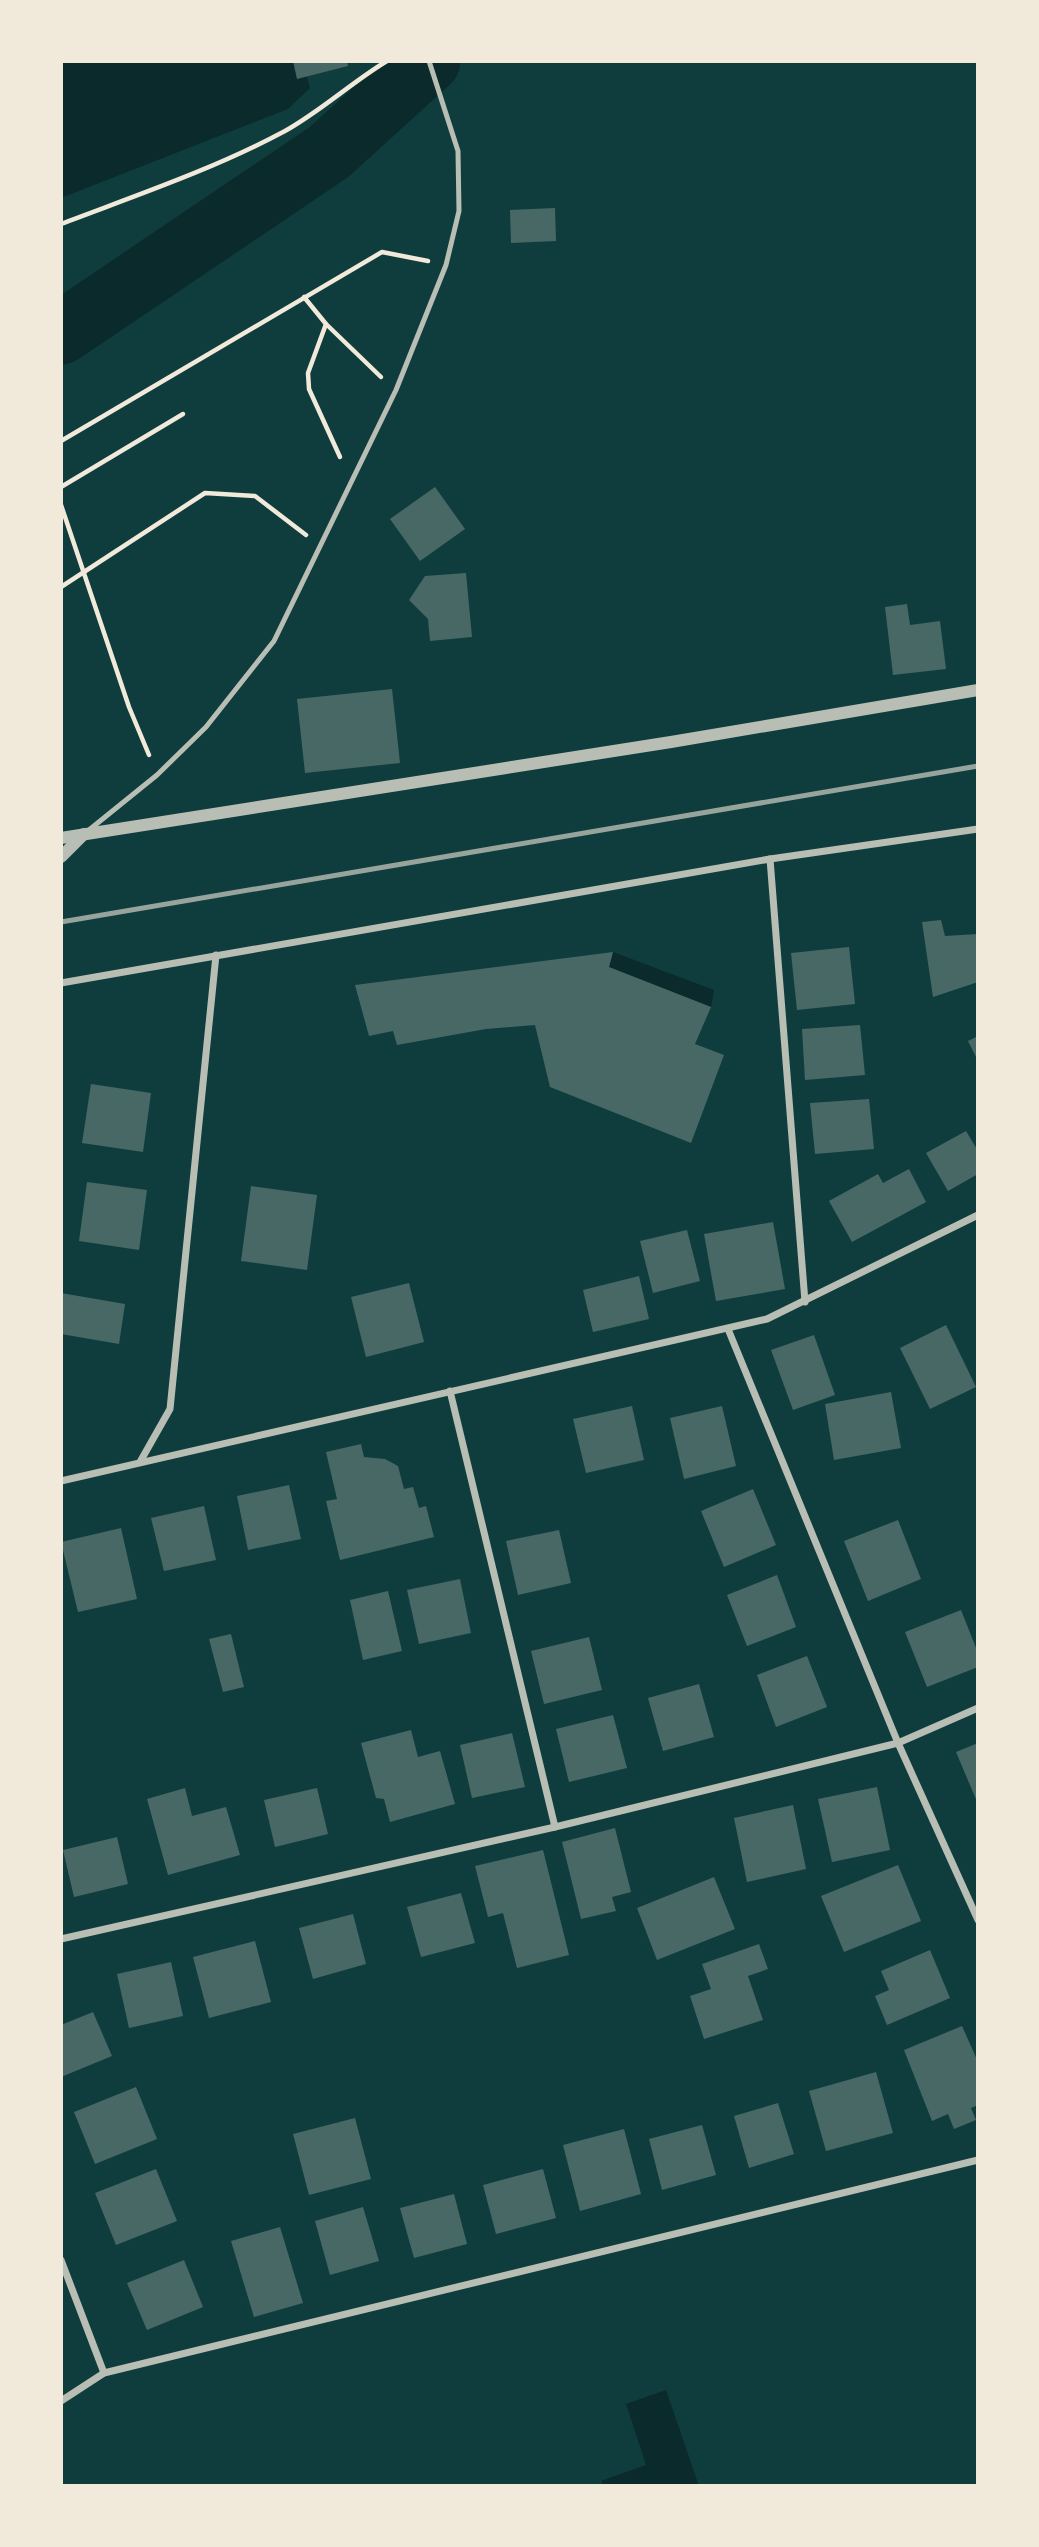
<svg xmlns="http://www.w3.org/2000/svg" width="1039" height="2547" viewBox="0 0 1039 2547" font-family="'Exo 2',sans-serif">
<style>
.water{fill:#0a2a2b}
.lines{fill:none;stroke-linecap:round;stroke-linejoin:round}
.river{stroke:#0a2a2b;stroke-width:63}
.building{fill:#486865}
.path{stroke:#f1e9da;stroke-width:4.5}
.service{stroke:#b8beb3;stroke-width:5}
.minor{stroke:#b8beb3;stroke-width:7}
.tertiary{stroke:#b8beb3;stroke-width:12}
.rail{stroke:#97a49c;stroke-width:5}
</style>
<rect width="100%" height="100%" fill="#0f3d3e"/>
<g class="water">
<path d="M 61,61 L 302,61 L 310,88 L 288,109 L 61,198 Z"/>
<path d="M 613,952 L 714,990 L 711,1007 L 609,967 Z"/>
<path d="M 666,2390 L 699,2486 L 603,2486 L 601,2481 L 646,2465 L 626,2404 Z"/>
</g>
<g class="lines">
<path class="river" d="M 61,333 L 329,152 L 429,61"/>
</g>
<g class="building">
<path d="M 293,61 L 347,61 L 348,66 L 297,79 Z"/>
<path d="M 555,208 L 556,241 L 511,243 L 510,210 Z"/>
<path d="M 435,487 L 465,529 L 420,561 L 390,519 Z"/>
<path d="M 466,573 L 472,637 L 430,641 L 428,619 L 409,600 L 425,576 Z"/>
<path d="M 907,604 L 910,625 L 940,621 L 946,669 L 893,675 L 885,607 Z"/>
<path d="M 392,689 L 400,763 L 305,773 L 297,699 Z"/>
<path d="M 941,920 L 945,936 L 978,934 L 978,982 L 933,997 L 922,922 Z"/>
<path d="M 849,947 L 855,1004 L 797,1010 L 791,953 Z"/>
<path d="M 613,952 L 609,967 L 711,1007 L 695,1044 L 724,1055 L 691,1143 L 550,1087 L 535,1025 L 486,1029 L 397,1045 L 393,1031 L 369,1036 L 355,985 Z"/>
<path d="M 860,1025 L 865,1075 L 805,1080 L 802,1029 Z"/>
<path d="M 978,1036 L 978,1061 L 968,1041 Z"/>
<path d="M 91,1084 L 151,1093 L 143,1152 L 82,1143 Z"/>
<path d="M 869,1099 L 874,1149 L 815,1154 L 810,1103 Z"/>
<path d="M 966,1131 L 978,1151 L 978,1174 L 948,1191 L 926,1153 Z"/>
<path d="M 909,1169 L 926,1202 L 852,1242 L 829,1201 L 878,1174 L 883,1183 Z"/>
<path d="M 87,1182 L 147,1190 L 139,1250 L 79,1241 Z"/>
<path d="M 251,1186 L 317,1195 L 307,1270 L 241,1261 Z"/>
<path d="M 773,1222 L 785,1289 L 716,1301 L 704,1234 Z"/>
<path d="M 687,1230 L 700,1281 L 653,1293 L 640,1241 Z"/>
<path d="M 639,1276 L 649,1319 L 593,1332 L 583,1290 Z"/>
<path d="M 409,1283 L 424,1342 L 366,1357 L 351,1297 Z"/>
<path d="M 61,1293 L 125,1304 L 119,1344 L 61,1334 Z"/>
<path d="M 946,1325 L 976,1387 L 930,1409 L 900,1348 Z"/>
<path d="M 814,1335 L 835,1395 L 793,1410 L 771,1350 Z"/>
<path d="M 891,1392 L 901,1448 L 834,1460 L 825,1404 Z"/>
<path d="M 632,1406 L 644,1460 L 586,1473 L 573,1419 Z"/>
<path d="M 722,1406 L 736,1466 L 684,1479 L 670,1418 Z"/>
<path d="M 361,1444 L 364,1457 L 385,1459 L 398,1466 L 404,1489 L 413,1487 L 419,1508 L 426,1506 L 434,1537 L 340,1560 L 326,1501 L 337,1499 L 326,1452 Z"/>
<path d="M 289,1485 L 301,1539 L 248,1550 L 237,1496 Z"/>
<path d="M 753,1489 L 776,1545 L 724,1567 L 701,1511 Z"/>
<path d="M 204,1506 L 216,1560 L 164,1571 L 151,1518 Z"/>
<path d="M 898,1520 L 921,1579 L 868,1601 L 844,1541 Z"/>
<path d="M 121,1528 L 137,1599 L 78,1612 L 61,1542 Z"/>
<path d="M 559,1530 L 571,1583 L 518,1595 L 506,1541 Z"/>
<path d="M 777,1575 L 796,1627 L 747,1646 L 727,1595 Z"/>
<path d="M 460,1579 L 471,1633 L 419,1644 L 407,1590 Z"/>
<path d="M 388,1591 L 402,1651 L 363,1660 L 350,1600 Z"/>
<path d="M 961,1610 L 978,1653 L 978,1667 L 927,1687 L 905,1632 Z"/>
<path d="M 231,1634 L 244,1687 L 223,1692 L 209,1639 Z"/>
<path d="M 589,1637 L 602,1690 L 544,1704 L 531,1651 Z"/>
<path d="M 807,1656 L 827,1707 L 776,1727 L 757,1675 Z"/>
<path d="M 699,1684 L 714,1737 L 663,1751 L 648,1698 Z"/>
<path d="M 613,1715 L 627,1768 L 569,1782 L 556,1729 Z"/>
<path d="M 411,1730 L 418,1757 L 440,1751 L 455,1804 L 390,1822 L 384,1799 L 376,1798 L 361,1743 Z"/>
<path d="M 512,1733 L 525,1787 L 472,1798 L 460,1745 Z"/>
<path d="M 978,1743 L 978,1804 L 956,1752 Z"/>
<path d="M 877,1787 L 890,1850 L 832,1862 L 818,1799 Z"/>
<path d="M 185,1788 L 192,1816 L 226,1807 L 240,1855 L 168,1875 L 147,1799 Z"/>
<path d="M 317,1788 L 328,1834 L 275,1847 L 264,1800 Z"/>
<path d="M 793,1805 L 806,1869 L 747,1882 L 734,1818 Z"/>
<path d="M 615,1828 L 631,1892 L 612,1897 L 616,1911 L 581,1919 L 562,1842 Z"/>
<path d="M 117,1837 L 128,1884 L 74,1897 L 63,1850 Z"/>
<path d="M 543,1850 L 569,1955 L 517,1968 L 503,1913 L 488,1917 L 475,1866 Z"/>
<path d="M 898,1865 L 921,1921 L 844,1952 L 821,1896 Z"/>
<path d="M 714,1877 L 735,1929 L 657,1960 L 637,1908 Z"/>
<path d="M 461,1893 L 475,1943 L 421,1957 L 407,1907 Z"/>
<path d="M 353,1914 L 366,1964 L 313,1979 L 299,1928 Z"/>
<path d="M 255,1941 L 271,2002 L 209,2018 L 193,1957 Z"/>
<path d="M 759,1944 L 768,1969 L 748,1976 L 763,2020 L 704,2039 L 690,1996 L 711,1989 L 702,1964 Z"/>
<path d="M 930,1950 L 950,1998 L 887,2025 L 875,1996 L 889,1990 L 881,1971 Z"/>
<path d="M 171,1962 L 183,2016 L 129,2028 L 117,1974 Z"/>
<path d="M 93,2012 L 112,2056 L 61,2077 L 61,2025 Z"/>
<path d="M 962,2026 L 978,2062 L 978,2105 L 971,2108 L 976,2120 L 954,2129 L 948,2114 L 932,2121 L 904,2050 Z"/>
<path d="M 876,2072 L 893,2133 L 826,2151 L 809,2091 Z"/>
<path d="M 136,2087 L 157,2139 L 95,2164 L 74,2112 Z"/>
<path d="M 778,2103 L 794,2154 L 749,2168 L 734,2116 Z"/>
<path d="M 355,2118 L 371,2179 L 309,2195 L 293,2134 Z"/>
<path d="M 702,2125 L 716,2175 L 662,2190 L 649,2139 Z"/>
<path d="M 624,2129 L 641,2194 L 580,2211 L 563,2145 Z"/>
<path d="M 156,2169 L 177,2221 L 116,2245 L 95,2193 Z"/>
<path d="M 543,2169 L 556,2218 L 496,2234 L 483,2185 Z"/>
<path d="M 454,2194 L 467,2244 L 414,2258 L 400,2208 Z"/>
<path d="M 363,2207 L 379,2261 L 330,2275 L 315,2221 Z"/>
<path d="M 280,2227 L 303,2303 L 254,2317 L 231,2241 Z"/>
<path d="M 184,2260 L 203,2307 L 147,2330 L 127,2283 Z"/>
</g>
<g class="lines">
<g class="path">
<path d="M 61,224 C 137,195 214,169 285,131 C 321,111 352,82 387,61"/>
<path d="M 304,297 L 326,324 L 381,377"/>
<path d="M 326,324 L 308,373 L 309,389 L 340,457"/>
<path d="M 61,441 L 382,252 L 428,261"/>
<path d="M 61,487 L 183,414"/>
<path d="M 61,505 L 129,707 L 149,755"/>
<path d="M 61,587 L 205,493 L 255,496 L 306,535"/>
</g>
<path class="service" d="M 89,830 L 157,775 L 206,727 L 274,641 L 396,390 L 446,265 L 459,211 L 458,151 L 429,61"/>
<g class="minor">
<path d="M 770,859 L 805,1302"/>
<path d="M 61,983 L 770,859 L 978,829"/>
<path d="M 728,1329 L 898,1743 L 978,1920"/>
<path d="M 450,1391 L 555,1827"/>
<path d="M 140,1462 L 170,1409 L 216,955"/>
<path d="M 61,1481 L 767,1319 L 978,1215"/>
<path d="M 61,1939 L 555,1827 L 898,1743 L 978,1708"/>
<path d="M 61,2260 L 104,2373"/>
<path d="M 61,2401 L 104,2373 L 978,2160"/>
</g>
<g class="tertiary">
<path d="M 61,838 L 671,742 L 978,690"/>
<path d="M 61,857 L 84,834"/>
</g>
<path class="rail" d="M 61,922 L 978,766"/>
</g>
<rect width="1039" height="2547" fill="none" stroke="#f1e9da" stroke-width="126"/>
</svg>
